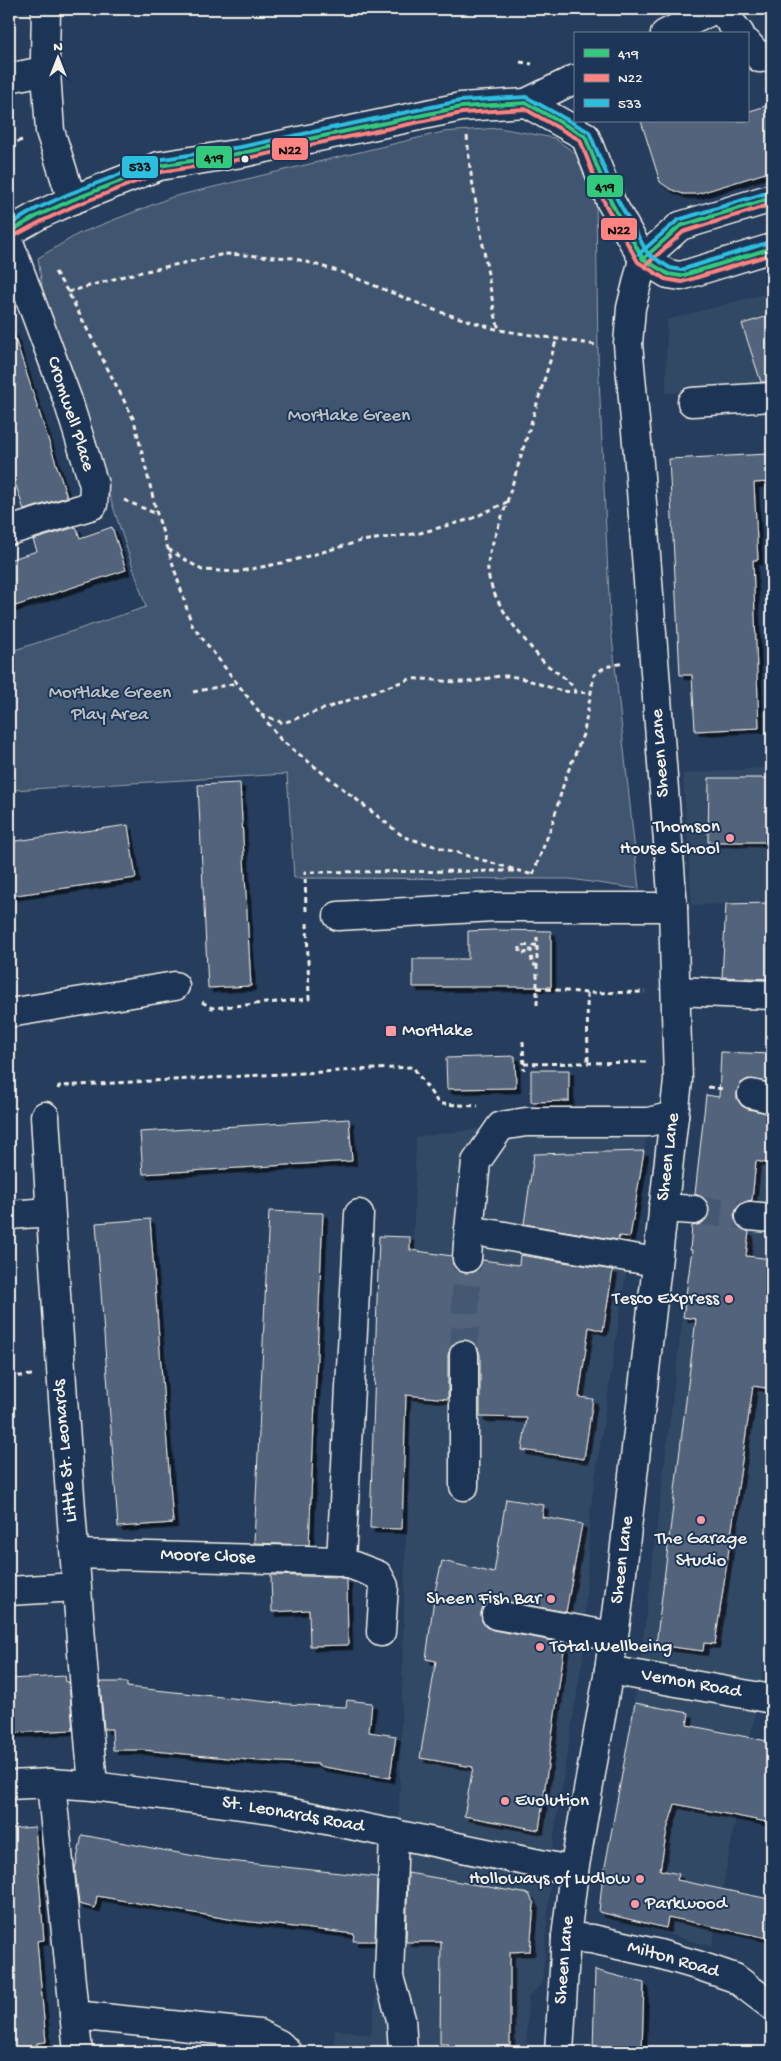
<svg xmlns="http://www.w3.org/2000/svg" width="781" height="2061" viewBox="0 0 781 2061" font-family="'Gochi Hand',sans-serif">
<style>
.built{fill:#334966}
.green{fill:#40546f;stroke:#9aa2ac}
.building{fill:#52647b;stroke:#f4f1e8;filter:url(#shadow)}
.lines{fill:none;stroke-linecap:round;stroke-linejoin:round}
.minor-tunnel{stroke:#455872;stroke-width:28;stroke-dasharray:28 14;stroke-linecap:butt}
.minor-casing{stroke:#f4f1e8;stroke-width:31}
.major-casing{stroke:#f4f1e8;stroke-width:31}
.path{stroke:#f4f1e8;stroke-width:3;stroke-dasharray:5 4;stroke-linecap:butt}
.minor{stroke:#1d3557;stroke-width:28}
.major{stroke:#1d3557;stroke-width:28}
.bus-1-casing{stroke:#1d3557;stroke-width:8}
.bus-2-casing{stroke:#1d3557;stroke-width:8}
.bus-3-casing{stroke:#1d3557;stroke-width:8}
.bus-1{stroke:#33ca7d;stroke-width:4}
.bus-2{stroke:#ff8380;stroke-width:4}
.bus-3{stroke:#2dbfdf;stroke-width:4}
.bus-dot{fill:#f4f1e8;stroke:#1d3557;stroke-width:2}
.poi-dot{fill:#ff9aa2;stroke:#1d3557;stroke-width:2}
.labels{text-anchor:middle;dominant-baseline:central;stroke-width:4;stroke-linejoin:round;paint-order:stroke}
.street-label{font-size:19px;fill:#f4f1e8;stroke:#1d3557}
.park-label{font-size:19px;fill:#bec2c4;stroke:#1d3557}
.poi-label{font-size:19px;fill:#f4f1e8;stroke:#1d3557;text-anchor:end}
.line-badge{stroke:#1d3557;stroke-width:2}
.pale-badge-label{font-size:14px;text-anchor:middle;font-weight:bold;fill:#111}
</style>
<defs>
<filter id="shadow"><feDropShadow dx="4.5" dy="4.5" stdDeviation="0" flood-color="#0009"/></filter>
</defs>
<rect width="100%" height="100%" fill="#263d5d"/>
<filter id="ink" filterUnits="userSpaceOnUse"><feTurbulence type="fractalNoise" baseFrequency=".02" numOctaves="2"/><feDisplacementMap in="SourceGraphic" scale="10" xChannelSelector="R" yChannelSelector="G"/><feConvolveMatrix kernelMatrix="1 2 1 2 8 2 1 2 1" color-interpolation-filters="sRGB"/></filter>
<g filter="url(#ink)">
<g class="built">
<path d="M 772,292 L 772,387 L 666,393 L 667,320 Z"/>
<path d="M 772,767 L 772,903 L 692,905 L 683,774 Z"/>
<path d="M 708,1108 L 772,1118 L 772,1619 L 712,1947 L 600,1914 L 640,1666 Z"/>
<path d="M 501,1126 L 648,1126 L 590,1512 L 583,1656 L 554,1834 L 542,1984 L 528,1996 L 526,2052 L 334,2052 L 335,2029 L 371,2035 L 399,1814 L 416,1137 Z"/>
</g>
<path class="green" d="M 499,128 L 554,138 L 583,159 L 596,199 L 598,356 L 610,619 L 639,889 L 570,879 L 294,878 L 287,774 L 12,790 L 9,779 L 9,652 L 146,607 L 43,293 L 38,258 L 78,234 L 172,197 L 443,132 Z"/>
<g class="building">
<path d="M 772,104 L 772,171 L 697,194 L 683,194 L 670,189 L 660,182 L 641,121 L 747,121 L 747,112 Z"/>
<path d="M 772,315 L 772,382 L 761,382 L 742,324 Z"/>
<path d="M 13,332 L 67,497 L 24,510 L 9,464 L 9,333 Z"/>
<path d="M 768,454 L 769,482 L 754,483 L 758,560 L 753,560 L 759,728 L 695,731 L 692,675 L 680,675 L 669,459 Z"/>
<path d="M 76,527 L 80,538 L 112,527 L 126,570 L 9,608 L 9,560 L 37,551 L 33,540 Z"/>
<path d="M 709,778 L 772,778 L 772,842 L 708,842 Z"/>
<path d="M 240,783 L 251,986 L 208,988 L 198,785 Z"/>
<path d="M 128,825 L 136,878 L 9,896 L 9,842 Z"/>
<path d="M 772,903 L 772,979 L 722,977 L 726,904 Z"/>
<path d="M 495,930 L 551,931 L 551,987 L 413,987 L 413,959 L 468,959 L 468,931 Z"/>
<path d="M 721,1052 L 772,1054 L 772,1083 L 748,1079 L 741,1083 L 737,1091 L 737,1099 L 742,1106 L 748,1109 L 772,1114 L 772,1164 L 756,1161 L 752,1200 L 744,1202 L 738,1207 L 734,1215 L 736,1223 L 741,1228 L 749,1232 L 746,1256 L 772,1259 L 772,1389 L 753,1386 L 715,1644 L 704,1643 L 703,1651 L 656,1645 L 696,1319 L 683,1317 L 692,1250 L 690,1250 L 692,1226 L 701,1224 L 707,1219 L 710,1211 L 708,1203 L 702,1197 L 695,1194 L 706,1095 L 719,1097 Z"/>
<path d="M 515,1056 L 516,1088 L 447,1089 L 446,1058 Z"/>
<path d="M 531,1070 L 569,1070 L 569,1101 L 531,1102 Z"/>
<path d="M 349,1119 L 352,1161 L 143,1174 L 140,1132 Z"/>
<path d="M 644,1151 L 630,1237 L 619,1236 L 618,1240 L 524,1224 L 534,1154 Z"/>
<path d="M 269,1211 L 323,1213 L 309,1545 L 254,1543 Z"/>
<path d="M 150,1219 L 173,1523 L 118,1527 L 96,1223 Z"/>
<path d="M 379,1236 L 410,1237 L 410,1250 L 452,1256 L 453,1265 L 459,1271 L 465,1273 L 474,1272 L 480,1266 L 482,1260 L 519,1265 L 520,1255 L 613,1270 L 603,1331 L 589,1327 L 579,1397 L 593,1399 L 584,1459 L 522,1450 L 527,1418 L 480,1417 L 480,1355 L 478,1348 L 471,1341 L 464,1339 L 457,1341 L 451,1347 L 448,1355 L 448,1399 L 406,1395 L 402,1529 L 370,1528 Z"/>
<path d="M 506,1499 L 544,1505 L 542,1517 L 582,1524 L 566,1612 L 498,1600 L 490,1601 L 484,1605 L 481,1613 L 482,1621 L 486,1627 L 493,1630 L 565,1643 L 539,1830 L 464,1816 L 473,1767 L 420,1758 L 436,1661 L 426,1659 L 435,1591 L 442,1561 L 494,1573 Z"/>
<path d="M 271,1575 L 338,1577 L 347,1580 L 348,1645 L 310,1646 L 309,1610 L 272,1612 Z"/>
<path d="M 65,1676 L 66,1682 L 69,1682 L 73,1730 L 9,1733 L 9,1679 Z"/>
<path d="M 100,1682 L 127,1682 L 127,1687 L 288,1704 L 346,1707 L 347,1700 L 372,1703 L 369,1732 L 396,1736 L 390,1778 L 318,1766 L 318,1764 L 259,1761 L 143,1750 L 113,1750 L 112,1729 L 104,1729 Z"/>
<path d="M 635,1703 L 689,1713 L 687,1725 L 772,1742 L 772,1823 L 675,1804 L 667,1830 L 660,1870 L 679,1874 L 677,1880 L 769,1899 L 768,1908 L 772,1909 L 772,1939 L 668,1917 L 666,1928 L 599,1912 L 602,1883 Z"/>
<path d="M 35,1827 L 44,1940 L 37,1941 L 46,2042 L 37,2043 L 37,2052 L 9,2052 L 9,1829 Z"/>
<path d="M 82,1835 L 211,1859 L 377,1877 L 375,1941 L 353,1941 L 354,1934 L 234,1920 L 97,1896 L 95,1908 L 79,1904 L 75,1869 Z"/>
<path d="M 408,1873 L 529,1894 L 534,1904 L 530,1951 L 510,1952 L 510,2052 L 448,2052 L 448,2044 L 440,2044 L 441,1942 L 406,1942 Z"/>
<path d="M 595,1970 L 644,1983 L 642,2052 L 593,2052 Z"/>
</g>
<g class="lines">
<g class="minor-tunnel">
<path d="M 694,1210 L 750,1216"/>
<path d="M 464,1355 L 467,1258"/>
</g>
<defs>
<g id="minor">
<path d="M 46,9 L 45,57 L 50,131 L 72,200"/>
<path d="M 720,9 L 740,34"/>
<path d="M 665,34 L 715,9"/>
<path d="M 747,43 L 760,58 L 772,55"/>
<path d="M 9,78 L 33,73 L 47,74"/>
<path d="M 526,103 L 575,79"/>
<path d="M 9,242 L 68,401 L 94,485 L 93,505 L 9,531"/>
<path d="M 692,402 L 772,397"/>
<path d="M 338,916 L 494,907 L 673,907"/>
<path d="M 676,991 L 772,995"/>
<path d="M 9,1013 L 175,986"/>
<path d="M 752,1094 L 772,1099"/>
<path d="M 45,1116 C 58,1340 74,1563 93,1786"/>
<path d="M 663,1208 L 694,1210"/>
<path d="M 359,1214 L 341,1561 L 378,1575 L 384,1586 L 381,1632"/>
<path d="M 9,1215 L 50,1212"/>
<path d="M 750,1216 L 772,1218"/>
<path d="M 467,1258 L 469,1230"/>
<path d="M 656,1262 L 469,1230 L 476,1162 L 501,1126 L 526,1122 L 648,1122 L 674,1116"/>
<path d="M 464,1355 L 464,1486"/>
<path d="M 75,1554 L 341,1561"/>
<path d="M 9,1591 L 76,1587"/>
<path d="M 496,1615 L 613,1636"/>
<path d="M 609,1670 L 772,1699"/>
<path d="M 51,1783 L 78,2052"/>
<path d="M 9,1785 L 51,1783 L 93,1786 L 273,1809 L 574,1871"/>
<path d="M 394,1833 L 389,1977 L 401,2019 L 403,2052"/>
<path d="M 566,1937 L 592,1939 L 659,1954 L 700,1966 L 735,1978 L 772,2006"/>
<path d="M 74,2015 L 259,2034 L 279,2044 L 287,2052"/>
</g>
<g id="major">
<path d="M 9,232 L 39,215 L 72,200 L 159,166 L 242,153 L 461,107 L 526,103 L 585,136 L 611,202 L 643,259 L 668,274 L 681,276 L 772,248"/>
<path d="M 643,259 L 680,226 L 772,198"/>
<path d="M 559,2052 L 566,1937 L 574,1871 L 609,1670 L 618,1607 L 678,1081 L 673,907 L 639,464 L 628,344 L 631,308 L 643,259"/>
</g>
</defs>
<use href="#minor" class="minor-casing"/>
<use href="#major" class="major-casing"/>
<g class="path">
<path d="M 520,62 L 532,64"/>
<path d="M 467,136 L 470,168 L 494,310 L 499,330"/>
<path d="M 9,145 L 22,140"/>
<path d="M 55,272 L 68,292 L 134,420 L 157,514 L 192,625 L 281,740 L 404,837 L 533,875"/>
<path d="M 68,292 L 128,275 L 225,254 L 293,258 L 341,272 L 437,311 L 499,330 L 597,345"/>
<path d="M 124,500 L 157,514"/>
<path d="M 507,502 L 557,338"/>
<path d="M 168,549 L 202,570 L 237,572 L 291,561 L 361,541 L 420,533 L 471,519 L 507,502 C 502,518 489,548 488,564 C 485,594 521,636 540,658 C 551,671 569,677 576,692 L 592,693"/>
<path d="M 193,692 L 237,683"/>
<path d="M 261,714 L 283,723 L 410,679 C 428,678 444,682 461,682 C 477,683 492,675 508,676 C 532,678 552,692 576,692"/>
<path d="M 533,874 L 552,825 L 565,779 L 584,732 L 594,675 L 605,667 L 624,663"/>
<path d="M 306,911 L 305,872 L 515,871"/>
<path d="M 537,937 L 537,1009"/>
<path d="M 537,945 L 520,946 L 520,953 L 526,953 L 526,950 L 531,950 L 532,965 L 537,965"/>
<path d="M 537,988 L 587,993 L 645,992"/>
<path d="M 587,993 L 588,1063"/>
<path d="M 202,1002 L 212,1008 L 309,999 L 307,922"/>
<path d="M 523,1041 L 524,1070"/>
<path d="M 524,1064 L 647,1062"/>
<path d="M 708,1087 L 724,1089"/>
<path d="M 58,1089 L 59,1086 L 413,1067 L 439,1104 L 478,1106"/>
<path d="M 9,1377 L 32,1375"/>
</g>
<use href="#minor" class="minor"/>
<use href="#major" class="major"/>
<defs>
<g id="bus-1">
<path d="M 9,232 L 39,215 L 72,200 L 159,166 L 242,153 L 461,107 L 526,103 L 585,136 L 611,202 L 643,259 L 668,274 L 681,276 L 772,248"/>
<path d="M 643,259 L 680,226 L 772,198"/>
</g>
<g id="bus-2">
<path d="M 12,237 L 42,221 L 74,206 L 161,172 L 243,159 L 462,113 L 525,109 L 580,140 L 605,204 L 638,262 L 665,279 L 682,282 L 772,254"/>
<path d="M 647,264 L 683,232 L 772,204"/>
</g>
<g id="bus-3">
<path d="M 9,225 L 36,209 L 69,194 L 157,160 L 241,147 L 460,101 L 526,97 L 589,132 L 617,199 L 648,254 L 670,268 L 681,270 L 770,242"/>
<path d="M 639,254 L 678,220 L 770,192"/>
</g>
</defs>
<use href="#bus-1" class="bus-1-casing"/>
<use href="#bus-2" class="bus-2-casing"/>
<use href="#bus-3" class="bus-3-casing"/>
<use href="#bus-1" class="bus-1"/>
<use href="#bus-2" class="bus-2"/>
<use href="#bus-3" class="bus-3"/>
</g>
</g>
<circle class="bus-dot" cx="245" cy="159" r="4.5"/>
<g class="poi-dot">
<circle cx="730" cy="838" r="5"/>
<rect x="385" y="1025" width="12" height="12" rx="2.5"/>
<circle cx="729" cy="1299" r="5"/>
<circle cx="701" cy="1520" r="5"/>
<circle cx="551" cy="1599" r="5"/>
<circle cx="540" cy="1647" r="5"/>
<circle cx="505" cy="1801" r="5"/>
<circle cx="640" cy="1879" r="5"/>
<circle cx="635" cy="1904" r="5"/>
</g>
<g class="labels">
<g class="street-label">
<text transform="translate(70 414) rotate(72)">Cromwell Place</text>
<text transform="translate(661 753) rotate(-94)">Sheen Lane</text>
<text transform="translate(669 1157) rotate(-83)">Sheen Lane</text>
<text transform="translate(66 1451) rotate(-95)">Little St. Leonards</text>
<text transform="translate(208 1557) rotate(2)">Moore Close</text>
<text transform="translate(623 1560) rotate(-83)">Sheen Lane</text>
<text transform="translate(691 1684) rotate(10)">Vernon Road</text>
<text transform="translate(293 1815) rotate(10)">St. Leonards Road</text>
<text transform="translate(565 1960) rotate(-85)">Sheen Lane</text>
<text transform="translate(673 1960) rotate(16)">Milton Road</text>
</g>
<g class="park-label">
<text x="349" y="416">Mortlake Green</text>
<text x="110" y="693">Mortlake Green<tspan x="110" dy="22">Play Area</tspan></text>
</g>
<g class="poi-label">
<text x="720" y="827">Thomson<tspan x="720" dy="22">House School</tspan></text>
<text x="402" y="1031" text-anchor="start">Mortlake</text>
<text x="719" y="1299">Tesco Express</text>
<text x="701" y="1539" text-anchor="middle">The Garage<tspan x="701" dy="22">Studio</tspan></text>
<text x="541" y="1599">Sheen Fish Bar</text>
<text x="550" y="1647" text-anchor="start">Total Wellbeing</text>
<text x="515" y="1801" text-anchor="start">Evolution</text>
<text x="630" y="1879">Holloways of Ludlow</text>
<text x="645" y="1904" text-anchor="start">Parkwood</text>
</g>
</g>
<g class="line-badge">
<rect x="271" y="137" width="38" height="24" rx="5" fill="#ff8380"/>
<rect x="195" y="145" width="38" height="24" rx="5" fill="#33ca7d"/>
<rect x="121" y="155" width="38" height="24" rx="5" fill="#2dbfdf"/>
<rect x="586" y="174" width="38" height="24" rx="5" fill="#33ca7d"/>
<rect x="600" y="217" width="38" height="24" rx="5" fill="#ff8380"/>
</g>
<g class="pale-badge-label">
<text x="290" y="154">N22</text>
<text x="214" y="162">419</text>
<text x="140" y="171">533</text>
<text x="605" y="191">419</text>
<text x="619" y="234">N22</text>
</g>
<rect width="781" height="2061" fill="none" stroke="#1d3557" stroke-width="30"/>
<rect x="15" y="15" width="751" height="2031" fill="none" stroke="#f4f1e8" stroke-width="2" filter="url(#ink)"/>
<rect x="574" y="32" width="175" height="90" fill="#1d3557" stroke="#738091"/>
<rect x="584" y="49" width="25" height="8" fill="#33ca7d" stroke="#738091"/>
<text x="618" y="58" font-size="15" fill="#f4f1e8">419</text>
<rect x="584" y="74" width="25" height="8" fill="#ff8380" stroke="#738091"/>
<text x="618" y="82" font-size="15" fill="#f4f1e8">N22</text>
<rect x="584" y="99" width="25" height="8" fill="#2dbfdf" stroke="#738091"/>
<text x="618" y="108" font-size="15" fill="#f4f1e8">533</text>
<g transform="translate(58 58)" stroke="#1d3557" stroke-width="4" paint-order="stroke">
<path d="M0-4L9 19L0 12L-9 19Z" fill="#f4f1e8"/>
<text y="-8" font-size="14" font-weight="bold" text-anchor="middle" fill="#f4f1e8">N</text>
</g>
</svg>
